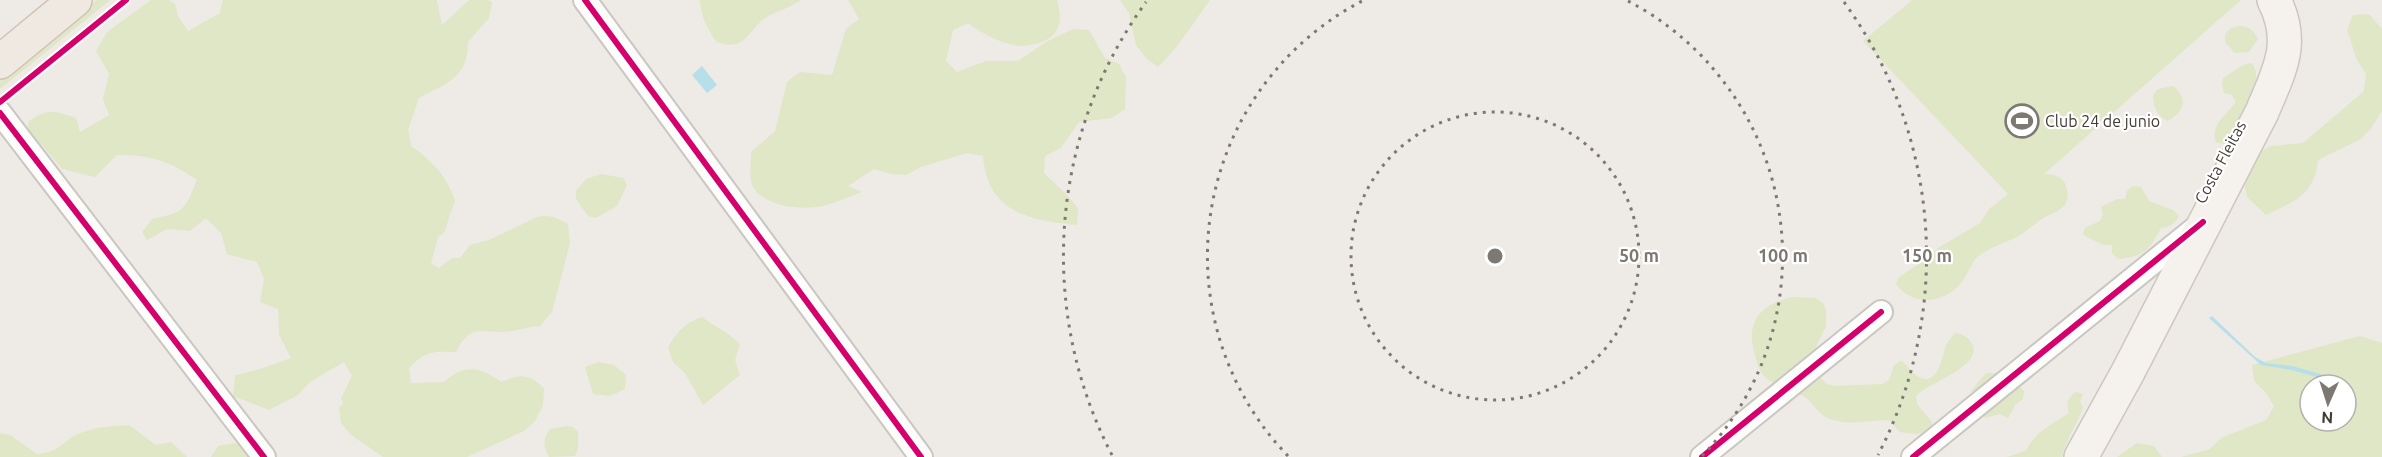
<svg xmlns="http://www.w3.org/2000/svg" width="2382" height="457" viewBox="0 0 2382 457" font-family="Ubuntu,sans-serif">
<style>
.green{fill:#e0e7c6;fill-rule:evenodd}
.water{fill:#b7dfea}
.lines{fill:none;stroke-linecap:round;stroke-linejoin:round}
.street-casing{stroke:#cac6c2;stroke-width:26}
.secondary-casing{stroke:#cec7bf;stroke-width:36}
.primary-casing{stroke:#cfc2b4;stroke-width:36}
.street{stroke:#fcfcfb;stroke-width:22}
.secondary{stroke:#f5f2ed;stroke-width:33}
.primary{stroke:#efe9e2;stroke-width:33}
.cycleway-casing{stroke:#fff;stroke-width:10}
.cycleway{stroke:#d6006c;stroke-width:6}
.ring{fill:none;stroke:#7e7872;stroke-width:3;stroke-dasharray:3 6}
.labels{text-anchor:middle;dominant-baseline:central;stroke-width:4.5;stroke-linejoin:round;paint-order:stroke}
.poi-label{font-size:16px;fill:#423a33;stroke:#fff;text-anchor:start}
.street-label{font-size:16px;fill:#423a33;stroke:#fff}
.centre{fill:#7e7872;stroke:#fff;stroke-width:3}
.ring-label{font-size:18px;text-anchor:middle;font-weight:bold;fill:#7e7872;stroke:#fff;stroke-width:4.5;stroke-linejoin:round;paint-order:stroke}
</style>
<rect width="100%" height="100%" fill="#eeeae6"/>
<g class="green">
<path d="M 97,0 L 110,0 L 0,89 L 0,79 Z"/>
<path d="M 151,0 L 169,0 L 175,4 L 178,16 L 188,31 L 220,13 L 223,0 L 437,0 L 442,25 L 469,0 L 488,0 L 492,2 L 489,18 L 468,42 C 468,78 447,83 419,98 L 408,130 L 411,146 C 432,160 446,176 455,200 L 444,233 L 438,237 L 431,263 L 439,268 L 452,258 L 460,258 L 470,245 L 489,240 L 537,217 C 549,214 557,218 568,224 L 570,243 L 552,312 L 540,326 C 530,326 522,330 512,331 C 486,336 472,319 456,352 C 433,351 425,351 409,368 L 411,383 L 444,382 C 464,364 479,366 501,382 C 521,374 527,373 544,388 L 543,405 L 535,421 L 524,431 L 467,457 L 383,457 L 351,435 L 341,423 L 339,407 L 343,404 L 341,398 L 352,376 L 344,362 L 310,382 L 298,395 L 269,410 L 233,396 L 235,375 C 255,372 273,364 291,358 L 279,335 L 278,309 L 260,302 L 264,279 L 257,262 L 227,254 L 221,233 L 206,218 L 190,231 L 167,229 L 147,240 L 142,232 L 152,219 C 185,212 184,211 197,180 C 169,161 152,155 117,155 L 95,177 L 62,169 L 41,144 L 26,137 L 29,121 C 48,108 55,111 76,118 L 80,132 L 109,115 L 103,99 L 109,74 L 96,51 L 107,32 Z"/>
<path d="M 700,0 L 801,0 C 791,8 778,10 767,17 C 748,29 746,53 717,42 C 708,31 700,14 700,0 Z"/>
<path d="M 848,0 L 1057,0 C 1062,19 1062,34 1042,42 C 1032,45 1024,47 1014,45 C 998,42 981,33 968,23 L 953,30 L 946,61 L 957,72 L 986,61 L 1018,61 L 1046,42 L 1073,29 L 1089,30 L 1105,58 L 1119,64 L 1126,77 L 1125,109 L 1112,118 L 1079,122 L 1061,148 L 1045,156 L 1044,173 L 1067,195 L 1078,208 L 1077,225 C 1029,221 987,212 983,156 L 967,153 L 921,167 L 906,175 L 891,174 L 874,169 L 848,186 L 862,192 C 850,196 838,202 826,205 C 805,211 763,208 752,185 C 749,177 751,161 751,152 L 775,131 L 787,82 L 800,72 L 832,75 L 846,29 L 859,19 Z"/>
<path d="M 1120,0 L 1210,0 C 1193,23 1178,48 1158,67 L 1146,58 L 1136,45 L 1129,13 Z"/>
<path d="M 1912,0 L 2241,0 L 2044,174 C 2052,175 2063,175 2066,186 C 2074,211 2052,211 2039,221 C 2032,226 2025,233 2017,237 C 2004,243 1991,247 1980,255 C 1972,260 1968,274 1962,282 C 1945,304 1912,307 1896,284 L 1899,277 L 1933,254 L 1938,248 L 1980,223 L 1989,209 L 2008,194 L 1863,41 Z"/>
<path d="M 2369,14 L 2382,29 L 2382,111 L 2372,127 L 2361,139 L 2318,160 C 2315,194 2294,202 2266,215 L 2247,197 L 2244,182 L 2258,153 L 2271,146 L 2303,143 L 2364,91 L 2366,74 L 2357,60 L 2347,30 L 2353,15 Z"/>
<path d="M 2239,26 C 2249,26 2253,30 2258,39 L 2249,52 L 2235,53 L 2225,42 L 2225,34 L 2231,28 Z"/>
<path d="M 2252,63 L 2256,71 L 2256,79 L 2236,130 L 2224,144 L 2216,142 C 2210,125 2226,115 2236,102 L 2232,95 L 2224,93 L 2222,86 L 2223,78 L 2243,65 Z"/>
<path d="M 2173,86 C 2189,98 2184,113 2167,121 C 2157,115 2153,107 2153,95 L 2158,89 Z"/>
<path d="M 601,174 L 623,178 L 627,185 L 617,206 L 596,218 L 588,216 L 576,199 L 576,191 L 586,179 Z"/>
<path d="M 2133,186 L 2141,187 L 2149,201 L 2173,210 L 2179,216 C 2174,225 2170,227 2161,228 C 2149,250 2144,257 2118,259 L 2112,253 L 2112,245 L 2103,245 L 2083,235 L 2085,228 L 2100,221 L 2103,214 L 2101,207 L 2117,199 L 2125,199 L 2127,191 Z"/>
<path d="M 1792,297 L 1816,298 L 1823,303 L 1826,310 L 1826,326 L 1816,347 L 1821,378 L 1827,384 L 1835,386 L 1882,384 L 1889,380 L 1894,365 L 1901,361 C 1908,365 1912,374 1919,377 C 1939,387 1942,355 1946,345 C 1948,341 1952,337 1955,333 C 1962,334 1967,336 1971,342 C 1987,365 1929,382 1916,396 L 1917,404 L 1932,422 L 1931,430 C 1921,435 1911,434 1900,432 L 1889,420 C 1871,420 1848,426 1830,419 C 1819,415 1815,405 1806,398 C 1794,389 1777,388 1765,377 C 1758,371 1757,361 1754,352 C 1746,319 1762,305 1792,297 Z"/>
<path d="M 702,317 C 715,327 728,332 740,344 L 735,360 L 740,375 L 703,405 L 685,373 L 673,362 L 668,347 C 677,332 685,323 702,317 Z"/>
<path d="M 2360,336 L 2382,343 L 2382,457 L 2181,457 L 2210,449 L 2221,438 L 2266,420 L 2274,406 L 2266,393 L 2254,381 L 2252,365 ZM 2310,385 L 2346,385 L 2346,421 L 2310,421 Z"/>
<path d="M 599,362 L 614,365 L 626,375 L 625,389 L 610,396 L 593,394 L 585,367 Z"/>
<path d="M 2002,370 L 2010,371 L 2018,385 L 2024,391 L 2023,399 L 2016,404 L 2008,418 L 2000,414 L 1985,418 L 1971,391 L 1986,373 L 1995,373 Z"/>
<path d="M 2075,392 L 2083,394 L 2080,401 L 2083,407 C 2077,425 2066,439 2062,457 L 2007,457 L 2027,450 C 2034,432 2053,424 2069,413 C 2066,404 2067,399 2075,392 Z"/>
<path d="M 129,425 L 156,445 L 171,442 L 187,457 L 0,457 L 0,433 L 10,435 L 37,454 C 60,452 60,443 78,434 C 93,427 113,426 129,425 Z"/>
<path d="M 566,426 L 573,427 L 578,432 L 578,448 L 575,456 L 549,457 C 543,446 543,439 550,429 Z"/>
<path d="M 235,443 L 250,450 L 249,457 L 211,457 L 218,446 Z"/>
<path d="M 2137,443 L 2154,446 L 2162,457 L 2117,457 Z"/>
</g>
<g class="water">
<path d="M 702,66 L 717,85 L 707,93 L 692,75 Z"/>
<path d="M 2212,316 L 2255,357 L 2266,363 L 2292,366 L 2324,375 L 2324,379 L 2291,370 L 2261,365 L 2209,318 Z"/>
</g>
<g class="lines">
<defs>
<g id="street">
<path d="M 585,0 L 921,457"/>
<path d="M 0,113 L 264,457"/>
<path d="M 1702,457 L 1881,312"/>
<path d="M 1913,457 L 2198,226"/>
</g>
<path id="secondary" d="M 2081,457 L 2128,372 L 2262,112 C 2279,71 2296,43 2274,0"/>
<path id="primary" d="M 0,62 L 75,0"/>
</defs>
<use href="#street" class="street-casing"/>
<use href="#secondary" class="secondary-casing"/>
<use href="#primary" class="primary-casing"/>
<use href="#street" class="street"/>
<use href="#secondary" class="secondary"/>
<use href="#primary" class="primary"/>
<defs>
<g id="cycleway">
<path d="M 585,0 L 921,457"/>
<path d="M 0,102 L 126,0"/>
<path d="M 0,113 L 264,457"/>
<path d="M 1702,457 L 1881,312"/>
<path d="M 1913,457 L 2203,222"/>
</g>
</defs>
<use href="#cycleway" class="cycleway-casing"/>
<use href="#cycleway" class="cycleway"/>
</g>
<g class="ring">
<circle cx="1495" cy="256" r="144"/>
<path d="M1288 456A288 288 0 0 1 1362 1M1628 1A288 288 0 0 1 1702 456"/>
<path d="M1112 455A432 432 0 0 1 1146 2M1844 2A432 432 0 0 1 1878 455"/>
</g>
<defs>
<symbol id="stadium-ring" viewBox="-11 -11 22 22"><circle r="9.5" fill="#fff" stroke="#7e7872" stroke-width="1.5"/><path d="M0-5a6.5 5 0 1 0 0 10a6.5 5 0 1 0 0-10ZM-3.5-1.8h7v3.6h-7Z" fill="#7e7872"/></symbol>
</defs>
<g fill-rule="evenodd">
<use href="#stadium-ring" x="2003" y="102" width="38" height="38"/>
</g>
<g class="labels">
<g class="poi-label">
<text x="2045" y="121">Club 24 de junio</text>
</g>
<g class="street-label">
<text transform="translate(2220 162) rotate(-62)">Costa Fleitas</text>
</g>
</g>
<circle cx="1495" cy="256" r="9" class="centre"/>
<g class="ring-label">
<text x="1639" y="262">50 m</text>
<text x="1783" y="262">100 m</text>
<text x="1927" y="262">150 m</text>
</g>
<g transform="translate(2328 403) rotate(183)"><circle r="28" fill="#ffffff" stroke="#b3b0ad" stroke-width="1.5"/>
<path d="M0-4.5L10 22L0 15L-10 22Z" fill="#7e7872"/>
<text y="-9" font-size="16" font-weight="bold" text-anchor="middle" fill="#423a33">N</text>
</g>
</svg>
